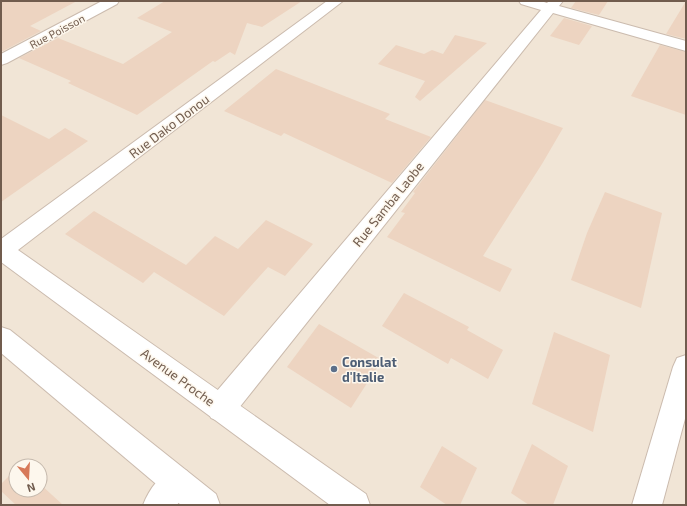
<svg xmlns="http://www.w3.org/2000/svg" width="687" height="506" viewBox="0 0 687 506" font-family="'Exo 2',sans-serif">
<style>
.residential{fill:#f1e5d6;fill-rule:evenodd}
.building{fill:#edd4c1}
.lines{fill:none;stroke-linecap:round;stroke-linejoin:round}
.minor-casing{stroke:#cbbbae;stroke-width:2}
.tertiary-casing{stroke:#cbbbae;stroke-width:2}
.minor{fill:#fff;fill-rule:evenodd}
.tertiary{fill:#fff;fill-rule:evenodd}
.service-dot{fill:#5c6f8a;stroke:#fdf7ed;stroke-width:1.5}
.labels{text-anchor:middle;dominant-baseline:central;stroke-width:3;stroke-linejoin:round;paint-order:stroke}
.far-street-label{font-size:11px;fill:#715c4e;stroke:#fdf7ed}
.street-label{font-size:13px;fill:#715c4e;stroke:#fdf7ed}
.service-label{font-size:13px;font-weight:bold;fill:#4e5e75;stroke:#fdf7ed;text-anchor:start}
</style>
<rect width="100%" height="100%" fill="#faf3e7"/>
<path class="residential" d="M 1,1 L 686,1 L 686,505 L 1,505 ZM 16,466 L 40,466 L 40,490 L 16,490 Z"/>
<g class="building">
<path d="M 1,1 L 77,1 L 30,26 L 41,31 L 3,51 L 1,51 Z"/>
<path d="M 165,1 L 302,1 L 262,27 L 247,23 L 235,55 L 230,52 L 215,62 L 213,61 L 137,115 L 68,83 L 71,81 L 19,58 L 58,38 L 123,64 L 172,32 L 137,18 Z"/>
<path d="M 576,1 L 608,1 L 599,15 L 571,8 Z"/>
<path d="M 686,1 L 686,39 L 666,34 Z"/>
<path d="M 564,18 L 592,26 L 579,45 L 550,36 Z"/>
<path d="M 455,35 L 487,43 L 420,101 L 415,97 L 425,81 L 378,64 L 396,45 L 424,54 L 432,50 L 443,54 Z"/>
<path d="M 660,45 L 686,52 L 686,115 L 631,96 Z"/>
<path d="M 276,69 L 390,114 L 385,119 L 431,137 L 392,183 L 284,133 L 281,136 L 224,111 Z"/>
<path d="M 485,100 L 563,128 L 542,164 L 483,256 L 512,269 L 500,292 L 387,237 L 405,213 L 401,212 L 415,193 L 413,192 Z"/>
<path d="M 1,115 L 49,139 L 65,128 L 88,141 L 1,202 Z"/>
<path d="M 605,192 L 662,213 L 641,308 L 571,280 L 587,233 Z"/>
<path d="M 94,211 L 186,265 L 215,236 L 238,249 L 266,220 L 313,244 L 285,276 L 268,267 L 224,316 L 154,272 L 143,283 L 65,234 Z"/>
<path d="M 404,293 L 469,327 L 467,330 L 503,350 L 488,379 L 451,358 L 448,364 L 382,326 Z"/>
<path d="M 319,324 L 382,360 L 351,408 L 287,367 Z"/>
<path d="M 554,332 L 610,355 L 593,432 L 532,404 Z"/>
<path d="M 532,444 L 568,466 L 553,505 L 529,505 L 511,493 Z"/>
<path d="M 442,446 L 477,468 L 460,505 L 447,505 L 420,487 Z"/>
<path d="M 16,469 L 16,490 L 40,490 L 40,484 L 63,505 L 16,505 L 1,491 L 1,484 Z"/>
</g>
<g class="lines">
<defs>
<g id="minor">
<path d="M 102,1 L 119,1 L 117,4 L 7,63 L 1,65 L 1,54 Z"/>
<path d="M 519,1 L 541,1 L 547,3 L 549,1 L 563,1 L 559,6 L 686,41 L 686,51 L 553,13 L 231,418 L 221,422 L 211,418 L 207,408 L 211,398 L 541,10 L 521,4 Z"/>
<path d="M 686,355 L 686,415 L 662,505 L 632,505 L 673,367 L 677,358 Z"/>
<path d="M 177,466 L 187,471 L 192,481 L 187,491 L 177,505 L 143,505 C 149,489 161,473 177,466 Z"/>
</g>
<g id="tertiary">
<path d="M 327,1 L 343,1 L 18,250 L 366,494 L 370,505 L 330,505 L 1,262 L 1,239 Z"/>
<path d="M 1,327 L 10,330 L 216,494 L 220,505 L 181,505 L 1,353 Z"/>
</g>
</defs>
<use href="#minor" class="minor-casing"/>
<use href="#tertiary" class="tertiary-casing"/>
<use href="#minor" class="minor"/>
<use href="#tertiary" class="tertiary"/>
</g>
<circle class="service-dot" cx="334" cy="369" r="4"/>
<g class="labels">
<g class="far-street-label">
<text transform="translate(57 31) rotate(-28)">Rue Poisson</text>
</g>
<g class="street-label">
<text transform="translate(169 126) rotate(-37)">Rue Dako Donou</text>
<text transform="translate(388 204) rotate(-51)">Rue Samba Laobe</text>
<text transform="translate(178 377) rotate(36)">Avenue Proche</text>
</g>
<g class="service-label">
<text x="342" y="362">Consulat<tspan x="342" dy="15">d'Italie</tspan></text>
</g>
</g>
<rect width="687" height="506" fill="none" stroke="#715c4e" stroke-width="4"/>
<g transform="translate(28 478) rotate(162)"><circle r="19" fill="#fdf7ed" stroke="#c5b9ad"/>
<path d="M0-3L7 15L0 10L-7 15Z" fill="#d77959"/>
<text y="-6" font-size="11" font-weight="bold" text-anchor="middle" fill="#715c4e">N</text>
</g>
</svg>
